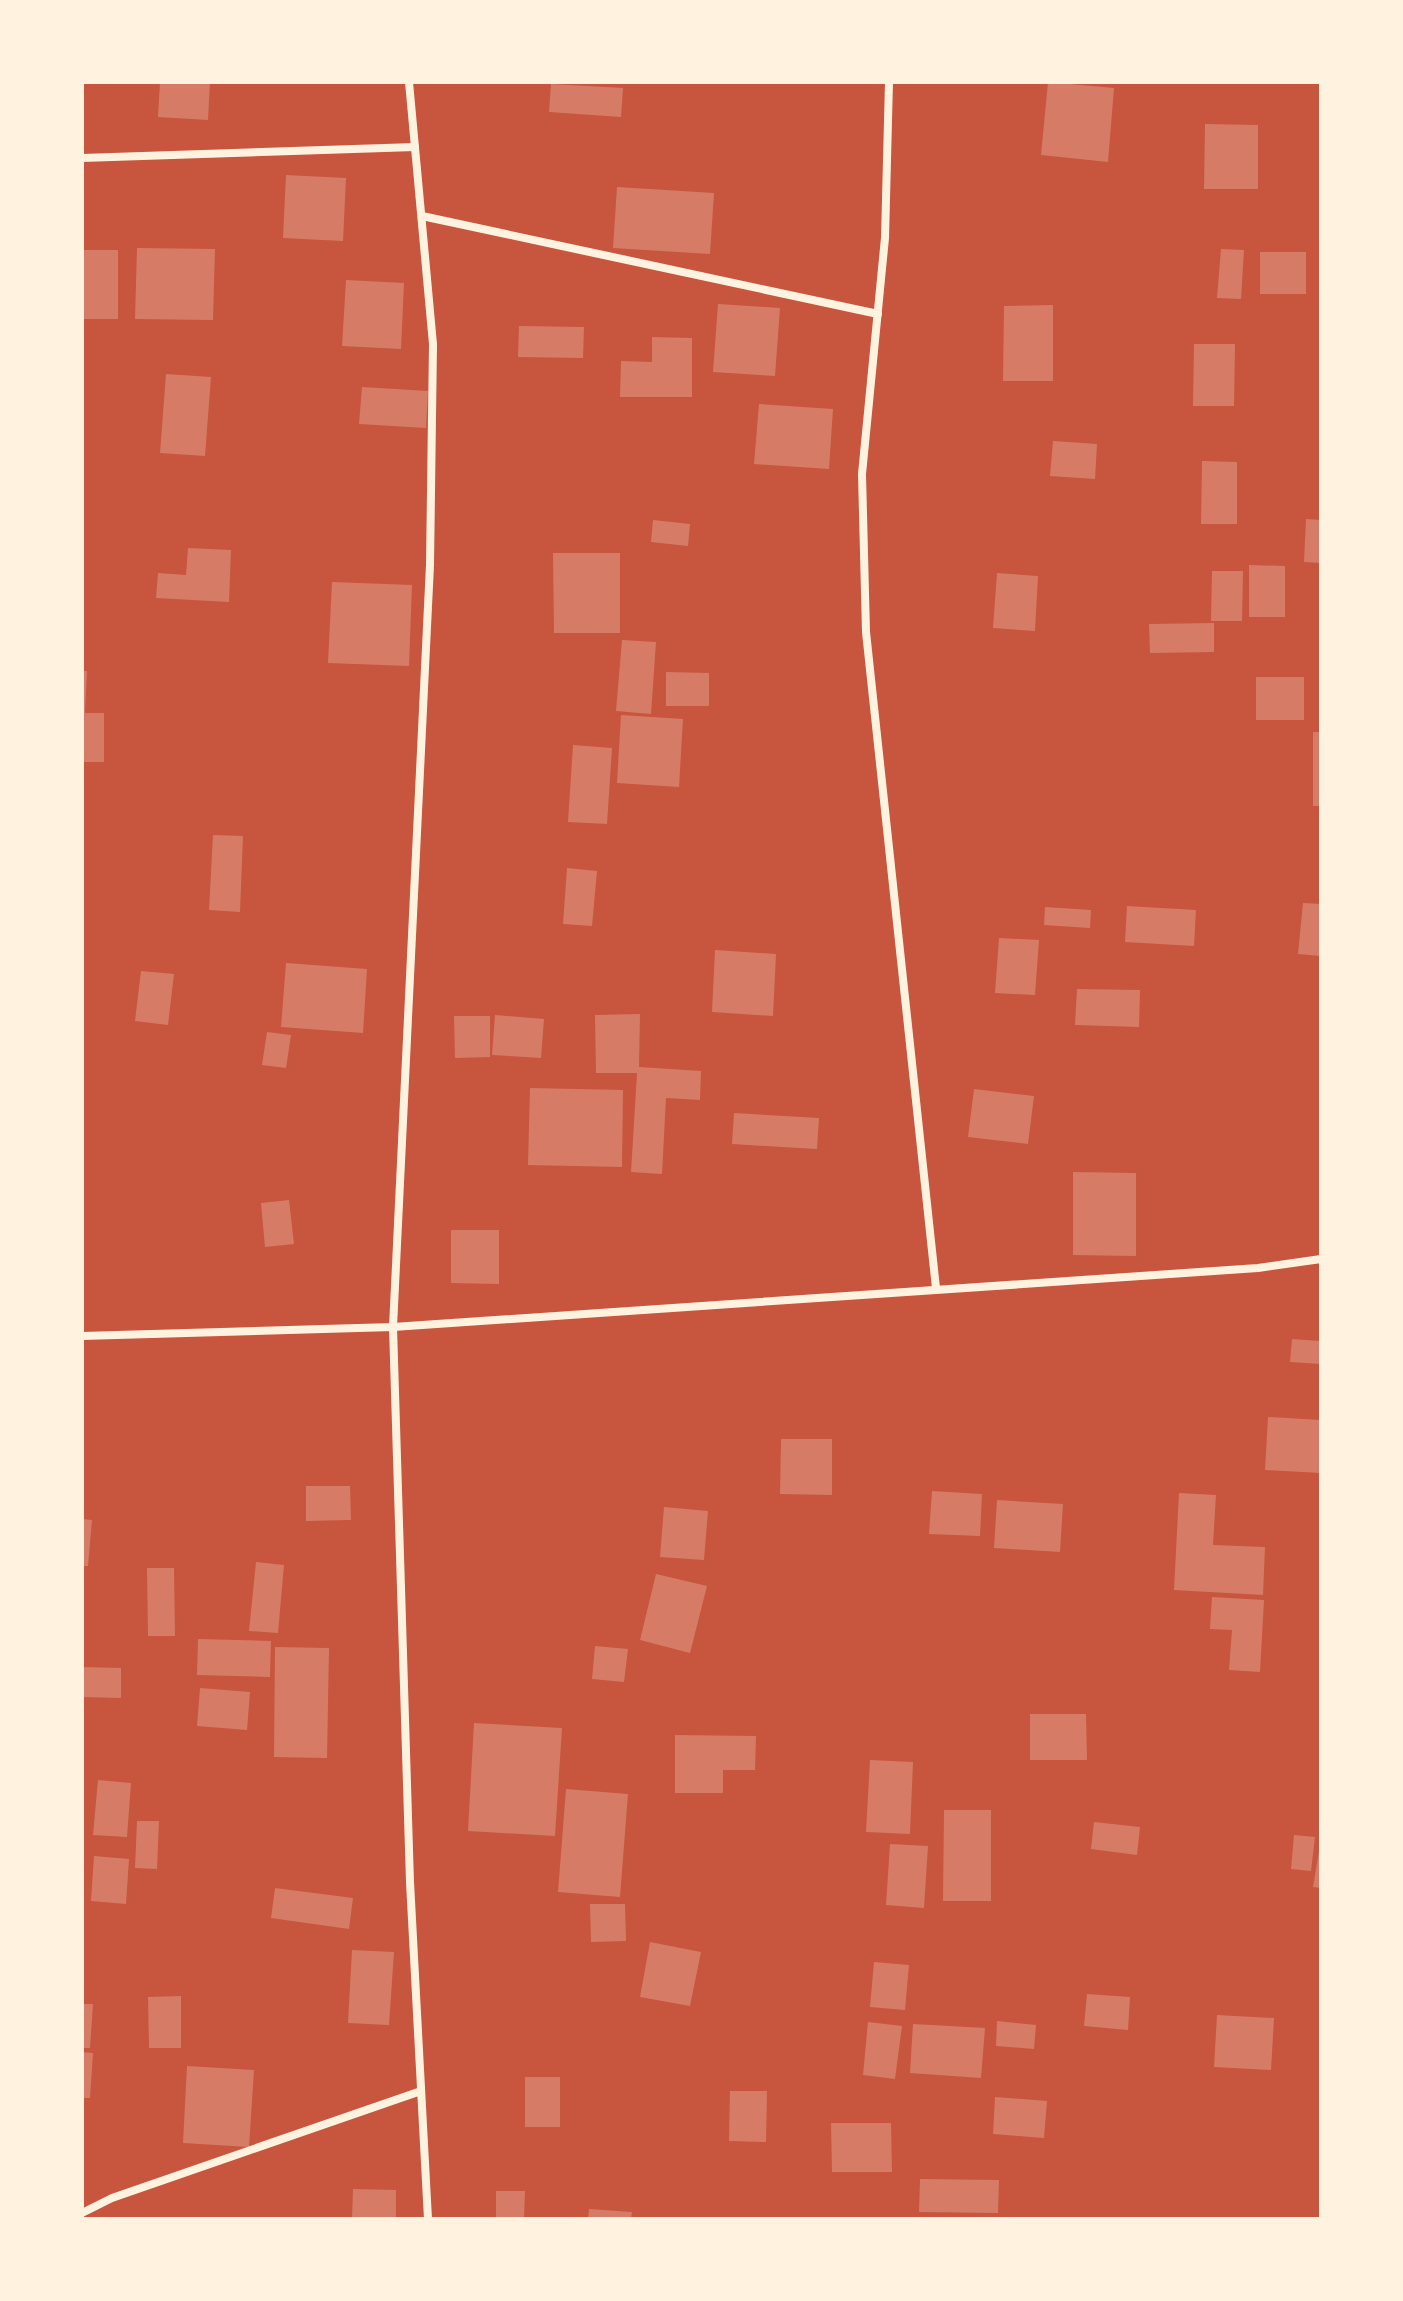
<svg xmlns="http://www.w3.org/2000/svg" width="1403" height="2301" viewBox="0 0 1403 2301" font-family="'Fira Sans Condensed',sans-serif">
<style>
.building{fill:#d67c66}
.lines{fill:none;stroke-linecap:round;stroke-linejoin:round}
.minor{stroke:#fff3e0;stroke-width:8}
</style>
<rect width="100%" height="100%" fill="#c8553d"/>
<g class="building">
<path d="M 160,82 L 210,82 L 208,120 L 158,117 Z"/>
<path d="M 1048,82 L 1114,88 L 1108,162 L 1041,155 Z"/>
<path d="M 551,84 L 623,88 L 621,117 L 549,112 Z"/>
<path d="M 1205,124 L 1258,125 L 1258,189 L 1204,189 Z"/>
<path d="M 286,175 L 346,178 L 343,241 L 283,238 Z"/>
<path d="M 617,187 L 714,193 L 710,254 L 613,248 Z"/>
<path d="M 137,248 L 215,249 L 213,320 L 135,319 Z"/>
<path d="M 1221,249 L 1244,250 L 1241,299 L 1217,298 Z"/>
<rect x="82" y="250" width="36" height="69"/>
<rect x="1260" y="252" width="46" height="42"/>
<path d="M 346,280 L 404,283 L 401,349 L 342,346 Z"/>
<path d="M 718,304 L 780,308 L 775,376 L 713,372 Z"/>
<path d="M 1053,305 L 1053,381 L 1003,381 L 1004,306 Z"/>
<path d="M 519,326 L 584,327 L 583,358 L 518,357 Z"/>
<path d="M 652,337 L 692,338 L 692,397 L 620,397 L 621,361 L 652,362 Z"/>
<path d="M 1194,344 L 1235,344 L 1234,406 L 1193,406 Z"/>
<path d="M 166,374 L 211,377 L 205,456 L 160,453 Z"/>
<path d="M 362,387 L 428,391 L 426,428 L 359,424 Z"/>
<path d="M 759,404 L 833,409 L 829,469 L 754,464 Z"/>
<path d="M 1053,441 L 1097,444 L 1095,479 L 1050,476 Z"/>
<path d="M 1202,461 L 1237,462 L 1237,524 L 1201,524 Z"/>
<path d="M 1306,519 L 1321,520 L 1321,563 L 1304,562 Z"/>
<path d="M 653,520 L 690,524 L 688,546 L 651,542 Z"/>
<path d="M 188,548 L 231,550 L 229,602 L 156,598 L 158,573 L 186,575 Z"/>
<path d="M 553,553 L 620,553 L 620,633 L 554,633 Z"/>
<path d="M 1249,565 L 1285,566 L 1285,617 L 1249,617 Z"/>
<path d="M 1212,571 L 1243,571 L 1242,621 L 1211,621 Z"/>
<path d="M 997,573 L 1038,576 L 1035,631 L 993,628 Z"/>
<path d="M 332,582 L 412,585 L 409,666 L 328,663 Z"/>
<path d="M 1214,623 L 1214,652 L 1150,653 L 1149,624 Z"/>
<path d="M 622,640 L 656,642 L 651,714 L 616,711 Z"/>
<path d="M 82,671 L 87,671 L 85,713 L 104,713 L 104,762 L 82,762 Z"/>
<path d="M 666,672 L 709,673 L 709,706 L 666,706 Z"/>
<rect x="1256" y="677" width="48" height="43"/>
<path d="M 621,715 L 683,719 L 679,787 L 617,783 Z"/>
<rect x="1313" y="732" width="8" height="74"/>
<path d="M 573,745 L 612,748 L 607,824 L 568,822 Z"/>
<path d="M 213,835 L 243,836 L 240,912 L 209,910 Z"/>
<path d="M 567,868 L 597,871 L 592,926 L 563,924 Z"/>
<path d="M 1303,903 L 1321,904 L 1321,956 L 1298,954 Z"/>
<path d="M 1127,906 L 1196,910 L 1194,946 L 1125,942 Z"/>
<path d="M 1045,907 L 1091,910 L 1090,928 L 1044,925 Z"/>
<path d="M 999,938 L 1039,940 L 1035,995 L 995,993 Z"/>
<path d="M 715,950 L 776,954 L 773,1016 L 712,1012 Z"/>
<path d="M 286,963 L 367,969 L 363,1033 L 281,1027 Z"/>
<path d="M 141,971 L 174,974 L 168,1025 L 135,1021 Z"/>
<path d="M 1077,989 L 1140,990 L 1139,1027 L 1075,1025 Z"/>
<path d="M 640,1014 L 639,1067 L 701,1071 L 700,1100 L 666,1098 L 662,1174 L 631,1172 L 637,1073 L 596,1073 L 595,1015 Z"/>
<path d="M 495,1015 L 544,1019 L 541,1058 L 492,1055 Z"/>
<path d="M 454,1016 L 490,1016 L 490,1057 L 455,1058 Z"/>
<path d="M 267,1032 L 291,1035 L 286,1068 L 262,1065 Z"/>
<path d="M 530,1088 L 623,1090 L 622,1167 L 528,1165 Z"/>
<path d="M 974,1089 L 1034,1096 L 1028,1144 L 968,1137 Z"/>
<path d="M 734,1113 L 819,1118 L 817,1149 L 732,1144 Z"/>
<path d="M 1073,1172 L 1136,1173 L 1136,1256 L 1073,1255 Z"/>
<path d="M 289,1200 L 294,1244 L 265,1247 L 261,1203 Z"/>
<path d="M 451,1230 L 499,1230 L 499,1284 L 451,1283 Z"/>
<path d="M 1292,1339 L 1321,1341 L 1321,1364 L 1290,1362 Z"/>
<path d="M 1268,1417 L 1321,1420 L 1321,1473 L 1265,1470 Z"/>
<path d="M 781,1439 L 832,1439 L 832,1495 L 780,1494 Z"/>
<path d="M 306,1486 L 350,1486 L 351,1520 L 306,1521 Z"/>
<path d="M 932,1491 L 982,1494 L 980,1536 L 929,1534 Z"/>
<path d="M 1179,1493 L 1216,1495 L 1213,1545 L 1265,1547 L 1263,1595 L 1174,1590 Z"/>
<path d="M 997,1500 L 1063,1504 L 1060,1552 L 994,1548 Z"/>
<path d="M 664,1507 L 708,1511 L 704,1560 L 660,1557 Z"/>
<path d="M 82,1519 L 92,1520 L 88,1566 L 82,1566 Z"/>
<path d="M 256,1562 L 284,1565 L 278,1633 L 249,1631 Z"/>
<path d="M 147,1568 L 174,1568 L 175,1636 L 148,1636 Z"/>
<path d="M 656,1574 L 707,1586 L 690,1653 L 640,1640 Z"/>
<path d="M 1212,1597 L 1264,1600 L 1260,1672 L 1229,1670 L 1232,1630 L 1210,1629 Z"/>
<path d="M 198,1639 L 271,1641 L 270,1677 L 197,1675 Z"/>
<path d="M 595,1646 L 628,1649 L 624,1682 L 592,1679 Z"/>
<path d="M 275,1647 L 329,1648 L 327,1758 L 274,1757 Z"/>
<path d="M 82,1667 L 121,1668 L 121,1698 L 82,1697 Z"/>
<path d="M 200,1688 L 250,1692 L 247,1730 L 197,1726 Z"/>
<path d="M 1030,1714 L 1086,1714 L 1087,1760 L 1030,1760 Z"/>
<path d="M 474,1723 L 562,1728 L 555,1836 L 468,1831 Z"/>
<path d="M 675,1735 L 756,1736 L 755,1770 L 723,1770 L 723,1793 L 675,1793 Z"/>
<path d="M 870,1760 L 913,1762 L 910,1834 L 866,1832 Z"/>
<path d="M 98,1780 L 131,1783 L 127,1837 L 93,1835 Z"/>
<path d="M 566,1789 L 628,1794 L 620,1897 L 558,1892 Z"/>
<path d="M 944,1810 L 991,1810 L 991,1901 L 943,1901 Z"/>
<path d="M 137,1821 L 159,1821 L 157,1869 L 135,1868 Z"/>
<path d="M 1094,1822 L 1140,1827 L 1137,1855 L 1091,1849 Z"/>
<path d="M 1294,1835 L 1315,1837 L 1311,1871 L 1291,1869 Z"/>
<path d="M 890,1844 L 928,1846 L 924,1908 L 886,1905 Z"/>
<path d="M 1319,1851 L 1321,1851 L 1321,1888 L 1313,1887 Z"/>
<path d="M 94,1856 L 129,1859 L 126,1904 L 91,1901 Z"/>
<path d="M 275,1888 L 353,1898 L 349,1929 L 271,1918 Z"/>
<path d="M 590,1904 L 625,1904 L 626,1941 L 591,1942 Z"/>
<path d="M 650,1942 L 701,1952 L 690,2006 L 640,1997 Z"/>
<path d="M 352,1950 L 394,1952 L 389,2025 L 348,2023 Z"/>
<path d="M 874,1962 L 909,1965 L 905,2010 L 870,2007 Z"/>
<path d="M 1087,1994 L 1130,1997 L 1128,2030 L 1084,2026 Z"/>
<path d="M 181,1996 L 181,2048 L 149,2048 L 148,1997 Z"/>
<path d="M 82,2004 L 93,2004 L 90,2048 L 82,2048 Z"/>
<path d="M 1217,2015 L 1274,2018 L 1271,2070 L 1214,2067 Z"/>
<path d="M 997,2021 L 1036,2025 L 1034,2049 L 996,2046 Z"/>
<path d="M 868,2022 L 902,2026 L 895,2079 L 863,2075 Z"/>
<path d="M 913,2024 L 985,2028 L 981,2078 L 910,2073 Z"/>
<path d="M 82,2052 L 93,2053 L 90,2098 L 82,2098 Z"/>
<path d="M 187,2066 L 254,2070 L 249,2147 L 183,2143 Z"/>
<rect x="525" y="2077" width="35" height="50"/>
<path d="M 730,2091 L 767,2091 L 766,2142 L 729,2141 Z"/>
<path d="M 995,2097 L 1047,2101 L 1044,2138 L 993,2134 Z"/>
<path d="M 831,2123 L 891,2123 L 892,2172 L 832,2172 Z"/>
<path d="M 920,2179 L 999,2180 L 998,2213 L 919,2212 Z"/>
<path d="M 353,2189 L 396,2190 L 396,2219 L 352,2219 Z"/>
<path d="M 496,2191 L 525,2191 L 524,2219 L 496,2219 Z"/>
<path d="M 589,2209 L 632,2212 L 631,2219 L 588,2219 Z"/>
</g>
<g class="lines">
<g class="minor">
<path d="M 409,82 L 433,344 L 430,565 L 393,1327 L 410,1882 L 428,2219"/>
<path d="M 889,82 L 885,238 L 862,474 L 866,632 L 936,1288"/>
<path d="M 82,158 L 415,147"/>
<path d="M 422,216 L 878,314"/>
<path d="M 82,1336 L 393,1327 L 1258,1268 L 1321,1259"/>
<path d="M 82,2213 L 112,2198 L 421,2091"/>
</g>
</g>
<rect width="1403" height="2301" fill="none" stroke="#fff3e0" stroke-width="168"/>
</svg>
